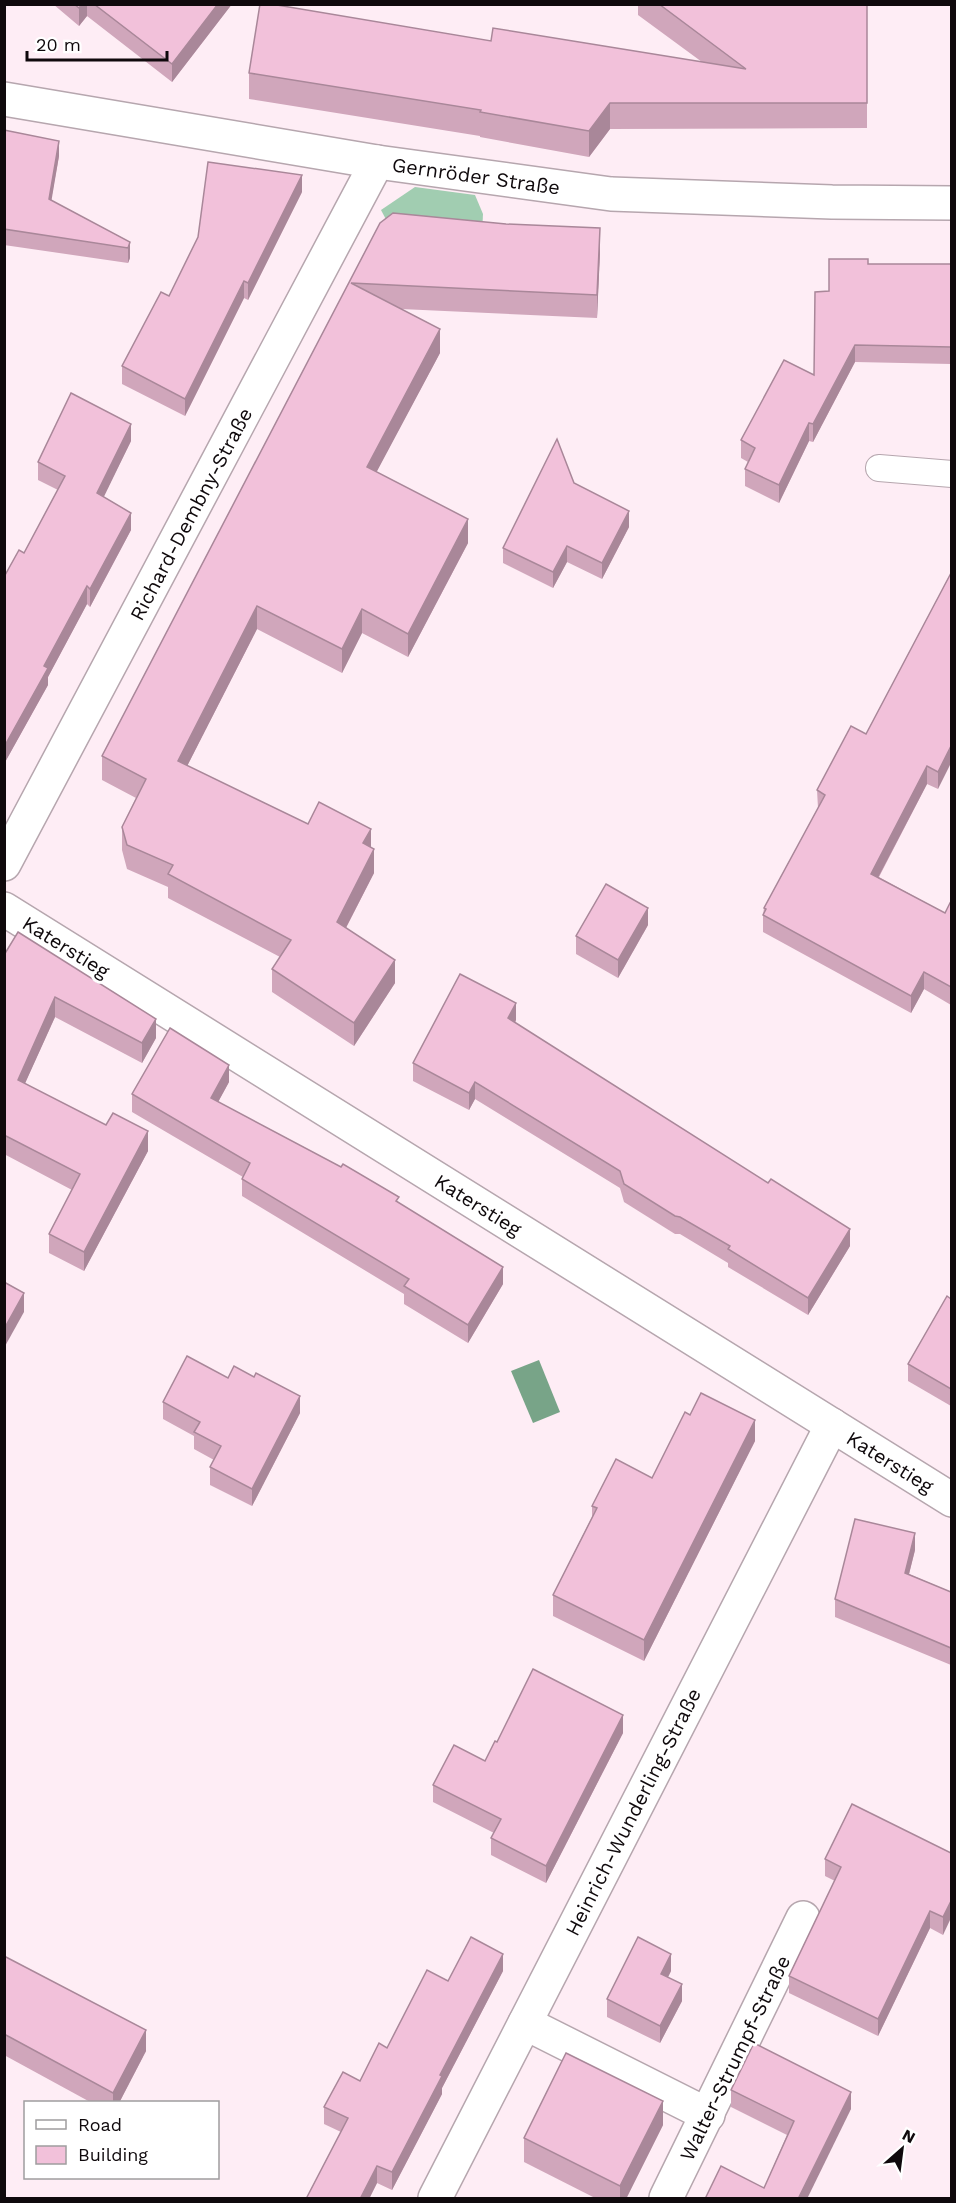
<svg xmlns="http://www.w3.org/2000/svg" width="956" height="2203" viewBox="0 0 956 2203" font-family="'Work Sans',sans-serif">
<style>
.green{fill:#a1cdb1}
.water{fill:#78a488}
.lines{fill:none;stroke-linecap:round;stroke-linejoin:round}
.lane-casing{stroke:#b6a6ae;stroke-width:28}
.street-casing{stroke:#b6a6ae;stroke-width:36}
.lane{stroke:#fff;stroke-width:26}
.street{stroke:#fff;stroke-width:33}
.wall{fill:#d0a6bb}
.shaded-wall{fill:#a98799}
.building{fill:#f2c1da;stroke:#a98799;stroke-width:1.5}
.labels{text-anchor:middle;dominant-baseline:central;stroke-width:6;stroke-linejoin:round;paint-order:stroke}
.street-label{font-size:20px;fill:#0f090c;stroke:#fff}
</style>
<rect width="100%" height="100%" fill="#feedf5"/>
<path class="green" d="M 415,187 L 475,195 L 483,214 L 482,233 L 390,227 L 381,210 Z"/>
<path class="water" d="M 539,1360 L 560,1412 L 533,1423 L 511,1371 Z"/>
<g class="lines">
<defs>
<path id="lane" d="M 879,468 L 952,474"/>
<g id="street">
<path d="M 4,99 L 377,162 L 611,194 L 832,202 L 952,203"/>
<path d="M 4,864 L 377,162"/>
<path d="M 4,909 L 952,1500"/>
<path d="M 525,2023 L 708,2115"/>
<path d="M 435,2198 L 832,1425"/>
<path d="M 666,2198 L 803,1918"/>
</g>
</defs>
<use href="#lane" class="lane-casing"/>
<use href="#street" class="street-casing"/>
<use href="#lane" class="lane"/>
<use href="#street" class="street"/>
</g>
<g class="wall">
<path d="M 53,4 L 232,4 L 172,82 L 87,16 L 79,26 Z"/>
<path d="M 638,4 L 867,4 L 867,128 L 610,129 L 589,157 L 480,137 L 480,136 L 249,99 L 249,73 L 491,41 L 702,62 L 638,15 Z"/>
<path d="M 4,130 L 59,156 L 51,200 L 130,242 L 130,258 L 128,263 L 4,245 Z"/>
<path d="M 302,192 L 248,300 L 244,298 L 185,416 L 122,384 L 122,366 L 169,296 Z"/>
<path d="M 380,223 L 600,252 L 597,318 L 401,309 L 440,353 L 376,472 L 468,543 L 408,657 L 362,633 L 342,673 L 257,629 L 187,766 L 308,824 L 371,847 L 374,873 L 346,928 L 395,983 L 354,1046 L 272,992 L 272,969 L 280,957 L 168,898 L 168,887 L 127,869 L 122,850 L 122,827 L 136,798 L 102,780 L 102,756 Z"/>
<path d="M 868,264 L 951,264 L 951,364 L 855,362 L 813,442 L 809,441 L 779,503 L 745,486 L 745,469 L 748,462 L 741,458 L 741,440 L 814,375 L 829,291 Z"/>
<path d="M 131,441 L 103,497 L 131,530 L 90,607 L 87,604 L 48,677 L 48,685 L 4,764 L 4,577 L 24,553 L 58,490 L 38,480 L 38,462 Z"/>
<path d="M 629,527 L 602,579 L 567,562 L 553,588 L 503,563 L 503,548 Z"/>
<path d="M 951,573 L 938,789 L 927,784 L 879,877 L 945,913 L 951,904 L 951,1005 L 924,989 L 911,1013 L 763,932 L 763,915 L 764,908 L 818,808 L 817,790 L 866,734 Z"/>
<path d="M 648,925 L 618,978 L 576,954 L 576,936 Z"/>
<path d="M 4,955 L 156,1038 L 142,1063 L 55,1017 L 25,1083 L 148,1151 L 84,1271 L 49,1253 L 49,1234 L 72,1190 L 4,1154 Z"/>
<path d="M 516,1020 L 515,1023 L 850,1246 L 808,1315 L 728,1267 L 728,1263 L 680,1234 L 675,1234 L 624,1202 L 620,1188 L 475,1099 L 469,1110 L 413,1081 L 413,1063 Z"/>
<path d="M 229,1082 L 218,1102 L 399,1203 L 503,1284 L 468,1343 L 404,1304 L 404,1294 L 242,1196 L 242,1179 L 243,1177 L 132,1112 L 132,1094 Z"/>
<path d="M 951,1299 L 951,1406 L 908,1381 L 908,1364 Z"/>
<path d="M 228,1378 L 300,1413 L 252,1506 L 210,1485 L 210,1467 L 214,1460 L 194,1449 L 194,1436 L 163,1419 L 163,1402 Z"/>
<path d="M 690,1415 L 755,1441 L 644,1661 L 553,1616 L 553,1595 L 592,1517 L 592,1506 L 652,1478 Z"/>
<path d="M 915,1550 L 909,1574 L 951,1592 L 951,1665 L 835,1617 L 835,1599 Z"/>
<path d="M 623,1733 L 546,1883 L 491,1855 L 491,1838 L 494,1833 L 433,1802 L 433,1785 L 485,1761 L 497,1742 Z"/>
<path d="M 951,1853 L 943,1935 L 930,1928 L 878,2036 L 789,1993 L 789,1976 L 835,1881 L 825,1876 L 825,1859 Z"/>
<path d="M 4,1956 L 146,2051 L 119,2103 L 92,2103 L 4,2055 Z"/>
<path d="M 503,1971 L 442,2088 L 442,2094 L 392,2190 L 377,2183 L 369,2199 L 306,2199 L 341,2132 L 324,2124 L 324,2107 L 360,2081 L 387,2048 L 448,1981 Z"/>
<path d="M 671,1971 L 668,1977 L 682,2001 L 660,2043 L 607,2017 L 607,1999 Z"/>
<path d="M 731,2090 L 851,2109 L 764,2188 L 787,2135 L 731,2107 Z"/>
<path d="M 663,2125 L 626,2199 L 597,2199 L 524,2162 L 524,2138 Z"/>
</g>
<g class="shaded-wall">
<path d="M 82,4 L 87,4 L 87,16 L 79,26 L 79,8 Z"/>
<path d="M 218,4 L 232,4 L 172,82 L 172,64 Z"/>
<path d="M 610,103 L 610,129 L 589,157 L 589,131 Z"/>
<path d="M 59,141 L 59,156 L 49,215 L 49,199 Z"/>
<path d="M 302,175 L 302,192 L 248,300 L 248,283 Z"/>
<path d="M 600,228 L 600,252 L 597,318 L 597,295 Z"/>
<path d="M 130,242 L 130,258 L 128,263 L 128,248 Z"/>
<path d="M 244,281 L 244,298 L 185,416 L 185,399 Z"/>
<path d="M 440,329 L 440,353 L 367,490 L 367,467 Z"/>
<path d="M 855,345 L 855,362 L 813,442 L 813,424 Z"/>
<path d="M 809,423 L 809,441 L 779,503 L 779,485 Z"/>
<path d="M 131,424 L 131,441 L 97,511 L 97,493 Z"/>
<path d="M 629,511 L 629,527 L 602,579 L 602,563 Z"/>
<path d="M 131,513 L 131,530 L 90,607 L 90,589 Z"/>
<path d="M 468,519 L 468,543 L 408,657 L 408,634 Z"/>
<path d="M 567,546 L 567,562 L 553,588 L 553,572 Z"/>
<path d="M 87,586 L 87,604 L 48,677 L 48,685 L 4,764 L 4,747 L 44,666 Z"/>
<path d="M 257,606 L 257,629 L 178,784 L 178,761 Z"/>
<path d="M 362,609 L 362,633 L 342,673 L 342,649 Z"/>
<path d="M 951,746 L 951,763 L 938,789 L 938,772 Z"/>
<path d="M 927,766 L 927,784 L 871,891 L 871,874 Z"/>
<path d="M 371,829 L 371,852 L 363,843 Z"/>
<path d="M 374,849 L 374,873 L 337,945 L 337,922 Z"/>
<path d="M 648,908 L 648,925 L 618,978 L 618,960 Z"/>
<path d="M 395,960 L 395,983 L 354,1046 L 354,1023 Z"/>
<path d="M 924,972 L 924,989 L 911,1013 L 911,996 Z"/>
<path d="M 55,997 L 55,1017 L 18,1099 L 18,1080 Z"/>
<path d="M 516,1003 L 516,1020 L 508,1036 L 508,1018 Z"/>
<path d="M 156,1019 L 156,1038 L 142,1063 L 142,1043 Z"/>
<path d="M 229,1065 L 229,1082 L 211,1115 L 211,1098 Z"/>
<path d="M 475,1082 L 475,1099 L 469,1110 L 469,1093 Z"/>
<path d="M 148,1131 L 148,1151 L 84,1271 L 84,1252 Z"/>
<path d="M 850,1229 L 850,1246 L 808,1315 L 808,1298 Z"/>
<path d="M 503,1267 L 503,1284 L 468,1343 L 468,1325 Z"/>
<path d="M 24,1293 L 24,1312 L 4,1348 L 4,1329 Z"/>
<path d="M 300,1396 L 300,1413 L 252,1506 L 252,1489 Z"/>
<path d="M 755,1420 L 755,1441 L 644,1661 L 644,1640 Z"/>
<path d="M 915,1533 L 915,1550 L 905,1590 L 905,1573 Z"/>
<path d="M 623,1715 L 623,1733 L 546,1883 L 546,1866 Z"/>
<path d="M 951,1901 L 951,1918 L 943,1935 L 943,1917 Z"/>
<path d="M 930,1911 L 930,1928 L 878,2036 L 878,2019 Z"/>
<path d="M 503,1954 L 503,1971 L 442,2088 L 442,2094 L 392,2190 L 392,2172 L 440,2075 Z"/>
<path d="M 671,1954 L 671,1971 L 661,1991 L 661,1974 Z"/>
<path d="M 682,1984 L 682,2001 L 660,2043 L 660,2026 Z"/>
<path d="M 146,2030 L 146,2051 L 119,2103 L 113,2103 L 113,2093 Z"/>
<path d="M 851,2092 L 851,2109 L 807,2199 L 798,2199 Z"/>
<path d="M 663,2101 L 663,2125 L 626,2199 L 620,2199 L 620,2186 Z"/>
<path d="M 377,2166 L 377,2183 L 369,2199 L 360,2199 Z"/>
</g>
<g class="building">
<path d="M 74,4 L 82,4 L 79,8 Z"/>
<path d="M 94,4 L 218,4 L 172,64 Z"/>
<path d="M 260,4 L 271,4 L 491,41 L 493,28 L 746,69 L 659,4 L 867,4 L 867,103 L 610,103 L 589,131 L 480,112 L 481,110 L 249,73 Z"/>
<path d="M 4,130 L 59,141 L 49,199 L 130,242 L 128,248 L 4,229 Z"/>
<path d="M 208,162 L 302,175 L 248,283 L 244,281 L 185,399 L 122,366 L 161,292 L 169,296 L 198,237 Z"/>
<path d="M 393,213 L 506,224 L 600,228 L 597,295 L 351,283 L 440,329 L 367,467 L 468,519 L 408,634 L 362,609 L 342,649 L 257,606 L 178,761 L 308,824 L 319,802 L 371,829 L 363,843 L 374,849 L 337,922 L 395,960 L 354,1023 L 272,969 L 291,940 L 168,874 L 173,865 L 127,845 L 122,827 L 146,779 L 102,756 L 380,223 Z"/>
<path d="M 829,259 L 868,259 L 868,264 L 951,264 L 951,347 L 855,345 L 813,424 L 809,423 L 779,485 L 745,469 L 755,448 L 741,440 L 784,360 L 814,375 L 815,292 L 829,291 Z"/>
<path d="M 71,393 L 131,424 L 97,493 L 131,513 L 90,589 L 87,586 L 44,666 L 48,668 L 4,747 L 4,577 L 19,550 L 24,553 L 65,476 L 38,462 Z"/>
<path d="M 557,439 L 574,483 L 629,511 L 602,563 L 567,546 L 553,572 L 503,548 Z"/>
<path d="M 951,573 L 951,746 L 938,772 L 927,766 L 871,874 L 945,913 L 950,903 L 951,904 L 951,987 L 924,972 L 911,996 L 763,915 L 766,909 L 764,908 L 825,795 L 817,790 L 851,726 L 866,734 Z"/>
<path d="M 606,884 L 648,908 L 618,960 L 576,936 Z"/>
<path d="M 18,932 L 156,1019 L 142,1043 L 55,997 L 18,1080 L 106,1125 L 113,1113 L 148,1131 L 84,1252 L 49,1234 L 80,1174 L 4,1135 L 4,955 Z"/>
<path d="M 460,974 L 516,1003 L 508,1018 L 768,1183 L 771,1179 L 850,1229 L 808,1298 L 728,1249 L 730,1246 L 680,1217 L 675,1216 L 624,1184 L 620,1171 L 475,1082 L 469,1093 L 413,1063 Z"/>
<path d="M 170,1028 L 229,1065 L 211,1098 L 341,1167 L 343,1164 L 399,1197 L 396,1201 L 503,1267 L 468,1325 L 404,1286 L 409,1279 L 242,1179 L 250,1163 L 132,1094 Z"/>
<path d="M 4,1282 L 24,1293 L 4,1329 Z"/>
<path d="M 947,1296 L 951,1299 L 951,1389 L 908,1364 Z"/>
<path d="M 187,1356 L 228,1378 L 234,1366 L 254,1377 L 256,1373 L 300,1396 L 252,1489 L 210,1467 L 221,1446 L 194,1432 L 200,1422 L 163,1402 Z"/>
<path d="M 701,1393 L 755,1420 L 644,1640 L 553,1595 L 597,1508 L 592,1506 L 616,1459 L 652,1478 L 685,1412 L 690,1415 Z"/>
<path d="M 855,1519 L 915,1533 L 905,1573 L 951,1592 L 951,1648 L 835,1599 Z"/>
<path d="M 533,1669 L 623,1715 L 546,1866 L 491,1838 L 501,1819 L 433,1785 L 454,1745 L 485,1761 L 495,1741 L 497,1742 Z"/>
<path d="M 852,1804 L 951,1853 L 951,1901 L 943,1917 L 930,1911 L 878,2019 L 789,1976 L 841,1867 L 825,1859 Z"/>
<path d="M 471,1937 L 503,1954 L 440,2075 L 442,2076 L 392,2172 L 377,2166 L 360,2199 L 306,2199 L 348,2118 L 324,2107 L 343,2072 L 360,2081 L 379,2043 L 387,2048 L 427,1970 L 448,1981 Z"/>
<path d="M 638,1937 L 671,1954 L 661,1974 L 682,1984 L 660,2026 L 607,1999 Z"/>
<path d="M 4,1956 L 146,2030 L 113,2093 L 4,2034 Z"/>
<path d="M 754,2043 L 851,2092 L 798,2199 L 705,2199 L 721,2166 L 764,2188 L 794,2121 L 731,2090 Z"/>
<path d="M 566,2053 L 663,2101 L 620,2186 L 524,2138 Z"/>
</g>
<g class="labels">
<g class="street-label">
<text transform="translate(476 176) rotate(8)">Gernröder Straße</text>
<text transform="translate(191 514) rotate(-62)">Richard-Dembny-Straße</text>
<text transform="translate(66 947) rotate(32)">Katerstieg</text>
<text transform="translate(478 1205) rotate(32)">Katerstieg</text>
<text transform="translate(890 1462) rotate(32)">Katerstieg</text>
<text transform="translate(633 1812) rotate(-63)">Heinrich-Wunderling-Straße</text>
<text transform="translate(735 2058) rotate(-64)">Walter-Strumpf-Straße</text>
</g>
</g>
<rect width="956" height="2203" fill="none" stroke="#0f090c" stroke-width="12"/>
<rect x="24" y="2101" width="195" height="78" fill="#ffffff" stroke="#9f9d9e" stroke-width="1.5"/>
<rect x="36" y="2120" width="30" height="9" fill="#ffffff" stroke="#9f9d9e" stroke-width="1.5"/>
<text x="78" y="2131" font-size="18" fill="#0f090c">Road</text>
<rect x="36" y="2146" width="30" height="18" fill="#f2c1da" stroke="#9f9d9e" stroke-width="1.5"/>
<text x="78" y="2161" font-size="18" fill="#0f090c">Building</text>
<g transform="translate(902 2149) rotate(28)" stroke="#ffffff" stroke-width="4.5" paint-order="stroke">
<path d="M0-4.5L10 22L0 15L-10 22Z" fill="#0f090c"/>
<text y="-9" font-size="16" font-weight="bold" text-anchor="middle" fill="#0f090c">N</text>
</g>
<path d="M27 51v9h140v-9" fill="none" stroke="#0f090c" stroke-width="3"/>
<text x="36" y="51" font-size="18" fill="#0f090c" stroke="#ffffff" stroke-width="4.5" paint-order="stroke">20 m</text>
</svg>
